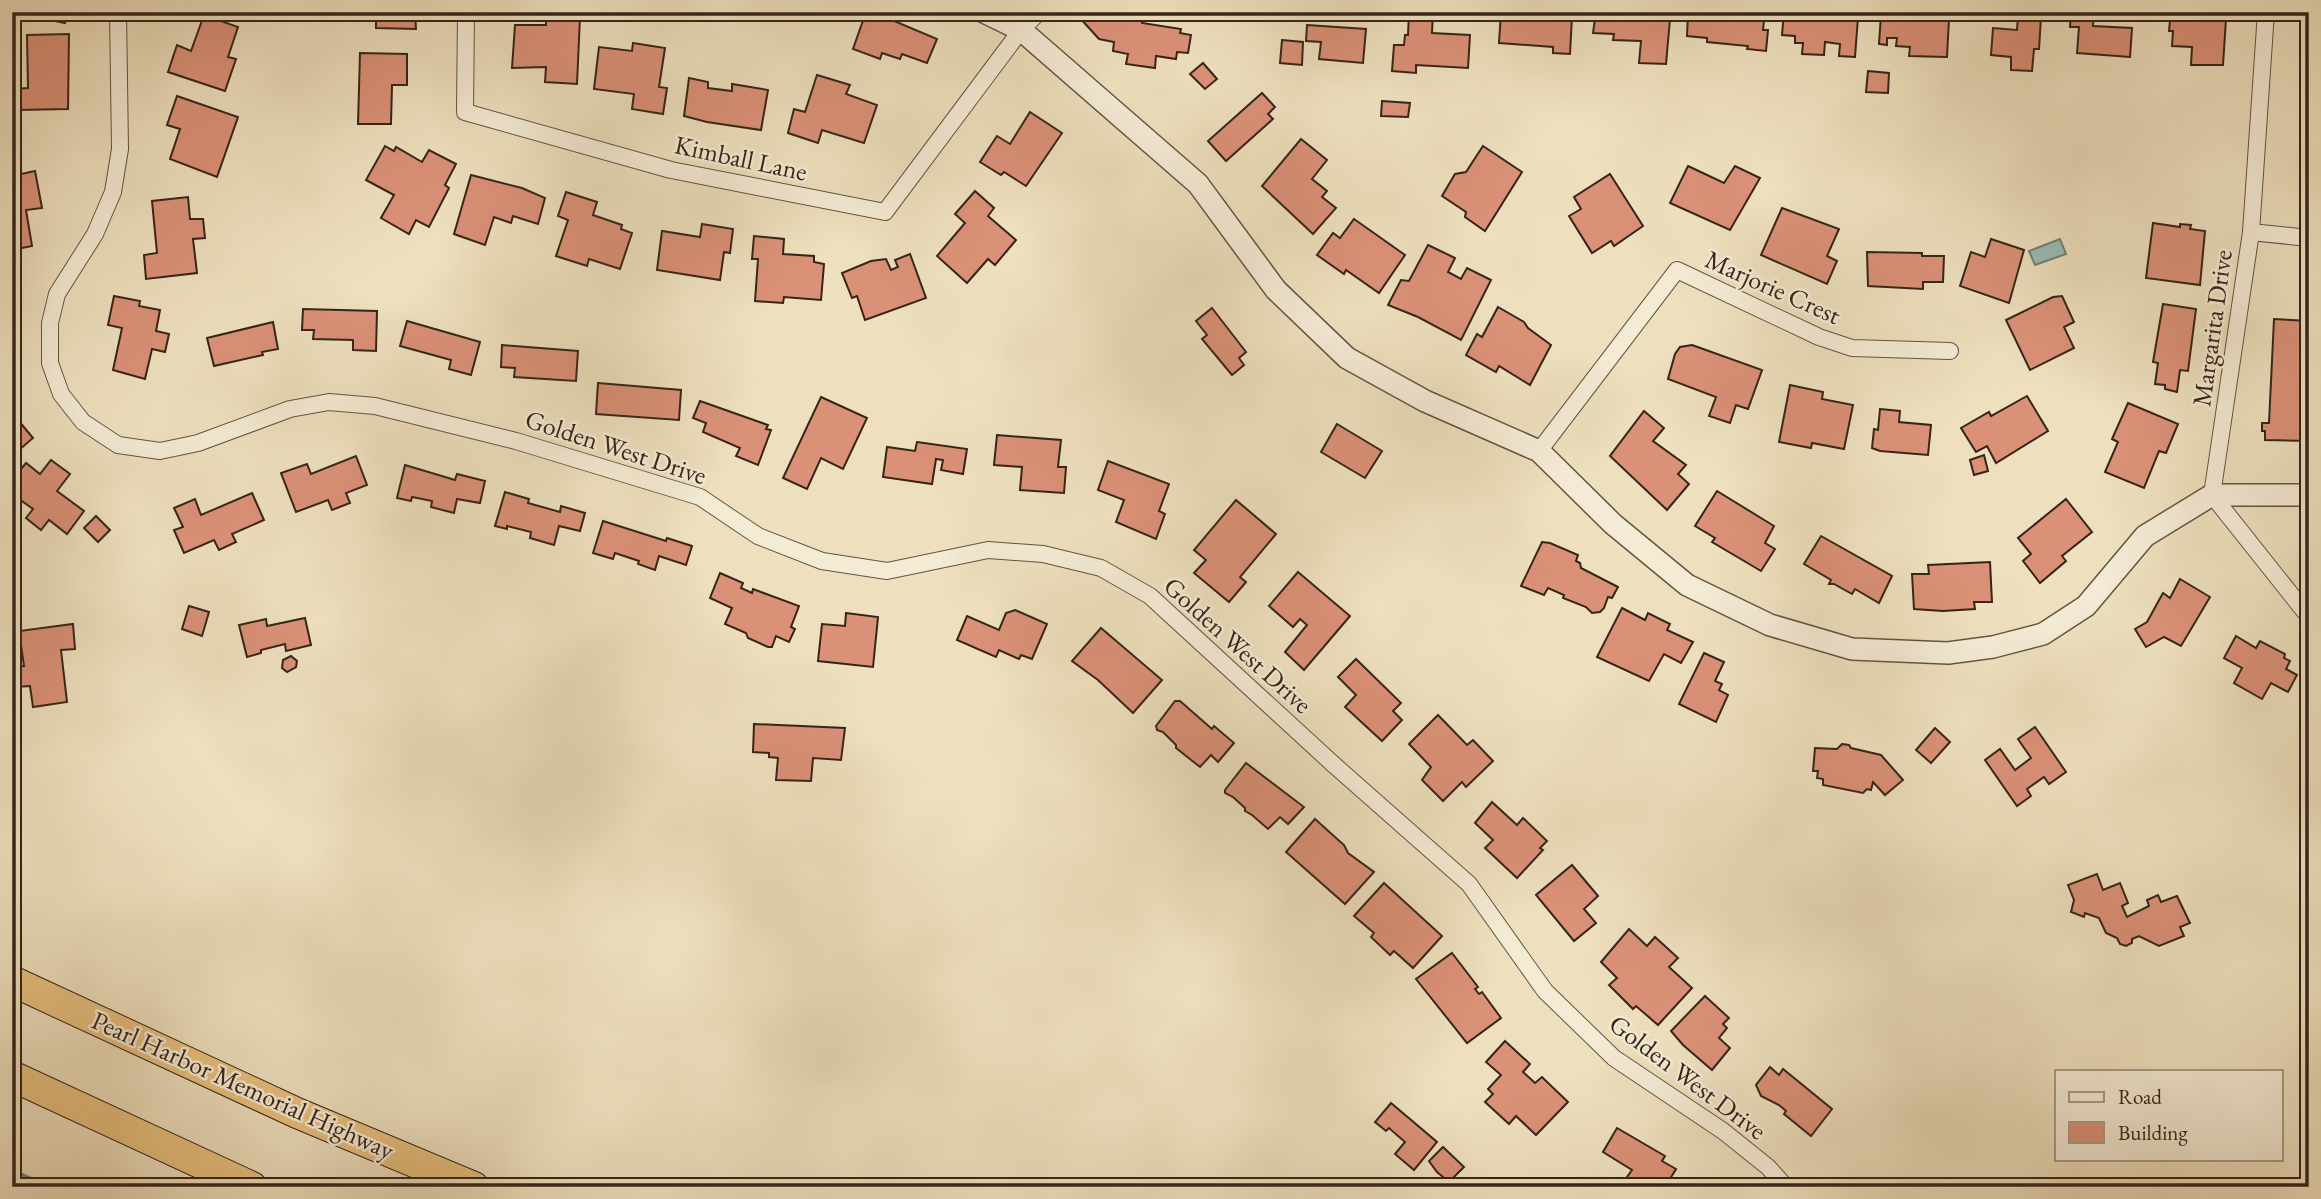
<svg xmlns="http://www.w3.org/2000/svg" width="2321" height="1199" viewBox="0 0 2321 1199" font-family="'EB Garamond',serif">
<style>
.water{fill:#99bdb5;stroke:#718077;stroke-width:2}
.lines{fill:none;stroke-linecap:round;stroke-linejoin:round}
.stream{stroke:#718077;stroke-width:6}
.building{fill:#db9178;stroke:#362419;stroke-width:2}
.minor-casing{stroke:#645342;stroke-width:18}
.tertiary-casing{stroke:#645342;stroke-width:24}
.motorway-casing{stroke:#362419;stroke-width:32}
.minor{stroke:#f4ebd5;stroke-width:16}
.tertiary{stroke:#f4ebd5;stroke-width:21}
.motorway{stroke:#e7c07f;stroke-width:30}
.labels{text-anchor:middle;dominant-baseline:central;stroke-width:5;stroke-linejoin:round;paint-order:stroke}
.street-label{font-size:26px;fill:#362419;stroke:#f4ebd5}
</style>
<rect width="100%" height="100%" fill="#eee0be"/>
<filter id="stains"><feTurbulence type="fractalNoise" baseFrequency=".00286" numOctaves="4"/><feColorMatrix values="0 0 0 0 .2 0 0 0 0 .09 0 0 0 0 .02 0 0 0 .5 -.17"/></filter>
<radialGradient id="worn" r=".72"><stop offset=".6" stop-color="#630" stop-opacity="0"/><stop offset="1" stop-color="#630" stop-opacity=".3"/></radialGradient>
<path class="water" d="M 2060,239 L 2066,254 L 2035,265 L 2029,251 Z"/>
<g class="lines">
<path class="stream" d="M 12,1172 L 48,1187"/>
</g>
<g class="building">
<path d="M 41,12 L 67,12 L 65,23 L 40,18 Z"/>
<path d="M 376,12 L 415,12 L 416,29 L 376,28 Z"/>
<path d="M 866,12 L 873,12 L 937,39 L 927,63 L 902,54 L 900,59 L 882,53 L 880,59 L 853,49 Z"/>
<path d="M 1084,12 L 1110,12 L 1130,16 L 1130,12 L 1143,12 L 1142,23 L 1181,29 L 1180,33 L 1191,35 L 1188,53 L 1177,52 L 1176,59 L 1156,56 L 1155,68 L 1126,64 L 1128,54 L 1113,51 L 1114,42 L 1099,39 L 1079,17 Z"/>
<path d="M 1409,12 L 1433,12 L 1432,33 L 1470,35 L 1468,68 L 1416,65 L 1416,73 L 1392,71 L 1394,45 L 1404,45 L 1405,35 L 1408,35 Z"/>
<path d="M 1501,12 L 1572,16 L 1570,54 L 1553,53 L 1553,47 L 1499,43 Z"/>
<path d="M 1596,12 L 1664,13 L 1670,19 L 1666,64 L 1639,63 L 1641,41 L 1613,40 L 1614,34 L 1593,33 Z"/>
<path d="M 1688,12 L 1711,13 L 1764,20 L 1763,30 L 1768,30 L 1766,51 L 1747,49 L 1748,46 L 1707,42 L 1707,38 L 1687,36 Z"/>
<path d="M 1784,12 L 1858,17 L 1855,57 L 1839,56 L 1840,44 L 1825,42 L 1824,55 L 1802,54 L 1803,43 L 1795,43 L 1795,36 L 1782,35 Z"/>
<path d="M 2071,12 L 2094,12 L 2093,26 L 2132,28 L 2130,57 L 2077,53 L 2079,27 L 2070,27 Z"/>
<path d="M 2163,12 L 2187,12 L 2187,17 L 2226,19 L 2223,65 L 2191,65 L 2192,47 L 2172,46 L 2173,31 L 2169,31 L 2170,21 L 2162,21 Z"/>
<path d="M 204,15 L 238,27 L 228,57 L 236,59 L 225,91 L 168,72 L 177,45 L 191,51 Z"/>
<path d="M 1881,15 L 1949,19 L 1947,57 L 1909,56 L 1910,47 L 1896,46 L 1897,38 L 1887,38 L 1887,45 L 1879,44 Z"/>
<path d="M 2018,16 L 2041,17 L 2039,49 L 2034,49 L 2032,71 L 2011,70 L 2011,57 L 1991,55 L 1993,28 L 2017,30 Z"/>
<path d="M 546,17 L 580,17 L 577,84 L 545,82 L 546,67 L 512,68 L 515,25 L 546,25 Z"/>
<path d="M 1307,25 L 1366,29 L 1363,63 L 1319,59 L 1321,42 L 1306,41 Z"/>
<path d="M 69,34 L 68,109 L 17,110 L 16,89 L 28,88 L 27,35 Z"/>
<path d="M 1282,40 L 1303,42 L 1302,65 L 1280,63 Z"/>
<path d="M 633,43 L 665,48 L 659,87 L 667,88 L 663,114 L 632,109 L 634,94 L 594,89 L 599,47 L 632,51 Z"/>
<path d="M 360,53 L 407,54 L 407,85 L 392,85 L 391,124 L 358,124 Z"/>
<path d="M 1203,63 L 1217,79 L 1205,89 L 1190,74 Z"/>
<path d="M 1868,71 L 1889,73 L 1888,93 L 1866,92 Z"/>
<path d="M 817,75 L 850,85 L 846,94 L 877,105 L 864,143 L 822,130 L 818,143 L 788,133 L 794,109 L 805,112 Z"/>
<path d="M 689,78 L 708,82 L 708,88 L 732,91 L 732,84 L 768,90 L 761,130 L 707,122 L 684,116 Z"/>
<path d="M 1262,93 L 1275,107 L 1268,114 L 1273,119 L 1226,161 L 1208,141 Z"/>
<path d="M 177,96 L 238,117 L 217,177 L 170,159 L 180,129 L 167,125 Z"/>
<path d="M 1382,101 L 1410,103 L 1408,117 L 1381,116 Z"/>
<path d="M 1030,112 L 1062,133 L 1026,186 L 1004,172 L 1001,175 L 980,162 L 997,136 L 1010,144 Z"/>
<path d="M 1301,139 L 1327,160 L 1312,179 L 1327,191 L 1322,197 L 1336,208 L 1313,234 L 1262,186 Z"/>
<path d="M 385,146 L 394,151 L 396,147 L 422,162 L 429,150 L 456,164 L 445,185 L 449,188 L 429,227 L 416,220 L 409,234 L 381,218 L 394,195 L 366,180 Z"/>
<path d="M 1483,146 L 1522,172 L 1485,231 L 1465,217 L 1466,212 L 1442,196 L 1455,174 L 1466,172 Z"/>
<path d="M 1688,166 L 1724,183 L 1735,166 L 1760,178 L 1730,230 L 1670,203 Z"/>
<path d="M 35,171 L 42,208 L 26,210 L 32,246 L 12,250 L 12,176 Z"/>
<path d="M 1610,174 L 1643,226 L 1614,246 L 1611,241 L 1592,253 L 1569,216 L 1581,209 L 1574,197 Z"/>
<path d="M 471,175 L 522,188 L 545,198 L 538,224 L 513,216 L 511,223 L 494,217 L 485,245 L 454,234 Z"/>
<path d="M 975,191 L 994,208 L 988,216 L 1016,240 L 995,265 L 988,259 L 967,283 L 937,256 L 965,223 L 955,214 Z"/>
<path d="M 566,192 L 597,202 L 593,215 L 622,225 L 621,229 L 632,233 L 620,269 L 589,259 L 587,266 L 556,256 L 568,220 L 558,216 Z"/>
<path d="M 188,197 L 190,219 L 203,219 L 205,238 L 193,239 L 197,273 L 146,279 L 144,255 L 157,253 L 152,201 Z"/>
<path d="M 1782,208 L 1839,229 L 1827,256 L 1837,261 L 1827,284 L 1761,255 Z"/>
<path d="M 1354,219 L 1405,255 L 1379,293 L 1346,270 L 1344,274 L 1317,255 L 1333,233 L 1340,238 Z"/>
<path d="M 2153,223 L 2180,227 L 2180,224 L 2191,225 L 2190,229 L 2205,231 L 2200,285 L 2146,278 Z"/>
<path d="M 702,224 L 733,229 L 730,253 L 724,252 L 720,280 L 657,270 L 662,231 L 700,237 Z"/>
<path d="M 754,236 L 784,239 L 783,254 L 814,256 L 814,262 L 824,264 L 821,300 L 784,297 L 783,303 L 755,301 L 758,259 L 752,259 Z"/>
<path d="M 1991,239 L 2024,250 L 2009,303 L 1960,286 L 1971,252 L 1985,257 Z"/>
<path d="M 1428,245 L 1455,258 L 1448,272 L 1461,279 L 1467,268 L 1491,280 L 1461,340 L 1418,317 L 1388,305 L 1401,280 L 1409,281 Z"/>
<path d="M 1867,252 L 1922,253 L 1922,256 L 1944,256 L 1943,282 L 1923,282 L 1923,289 L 1868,286 Z"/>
<path d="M 910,254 L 926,298 L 865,320 L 857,296 L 852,298 L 842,273 L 871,261 L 886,259 L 891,270 L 898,267 L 895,260 Z"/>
<path d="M 114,296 L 140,301 L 139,306 L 160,310 L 156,331 L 169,334 L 165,352 L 152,349 L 145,379 L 113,370 L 122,328 L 108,325 Z"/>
<path d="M 2062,296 L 2074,322 L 2064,327 L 2074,348 L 2030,370 L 2006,320 L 2053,297 Z"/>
<path d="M 2163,304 L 2196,309 L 2188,371 L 2180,370 L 2177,392 L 2165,389 L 2165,385 L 2155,384 L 2158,363 L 2153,362 Z"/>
<path d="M 1498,307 L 1524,322 L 1528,328 L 1551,345 L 1530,385 L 1499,366 L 1496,372 L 1466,355 L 1477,334 L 1482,337 Z"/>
<path d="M 1212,308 L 1246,352 L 1239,358 L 1244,365 L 1232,375 L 1202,339 L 1207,335 L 1196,321 Z"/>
<path d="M 303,309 L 377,311 L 376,351 L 353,350 L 353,340 L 313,339 L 314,330 L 302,330 Z"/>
<path d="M 2274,319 L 2309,321 L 2309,441 L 2265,440 L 2265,431 L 2262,431 L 2262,423 L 2269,423 Z"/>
<path d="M 407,321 L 480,342 L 471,375 L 449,369 L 451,360 L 400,346 Z"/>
<path d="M 273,322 L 278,349 L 262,352 L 263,355 L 214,366 L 207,338 Z"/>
<path d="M 502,345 L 578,351 L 576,381 L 514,377 L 515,368 L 501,367 Z"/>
<path d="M 1692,345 L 1762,370 L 1748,409 L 1736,405 L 1730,423 L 1709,416 L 1716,397 L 1668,379 L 1675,354 L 1680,347 Z"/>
<path d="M 598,383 L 681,390 L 679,420 L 596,414 Z"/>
<path d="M 1790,385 L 1823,392 L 1822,399 L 1853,405 L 1844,449 L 1812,443 L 1811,448 L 1779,442 Z"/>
<path d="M 2027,396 L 2048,431 L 1996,463 L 1987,446 L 1976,452 L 1961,428 L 1989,412 L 1991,416 Z"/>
<path d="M 821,397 L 867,418 L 843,469 L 821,458 L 807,489 L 783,478 Z"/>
<path d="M 700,401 L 768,425 L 766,429 L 771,430 L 758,465 L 736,456 L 740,448 L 703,432 L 706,423 L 693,418 Z"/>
<path d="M 2128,403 L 2178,424 L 2166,453 L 2159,451 L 2144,488 L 2105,472 L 2118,442 L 2112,439 Z"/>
<path d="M 1880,409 L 1900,411 L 1899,422 L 1931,425 L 1928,455 L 1880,451 L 1872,448 L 1874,429 L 1878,430 Z"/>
<path d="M 1644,411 L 1664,428 L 1653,441 L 1686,465 L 1678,474 L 1689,484 L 1667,510 L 1610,456 Z"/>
<path d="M 18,420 L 33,438 L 12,456 L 12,425 Z"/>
<path d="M 1337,424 L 1382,451 L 1365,478 L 1321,452 Z"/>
<path d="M 997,435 L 1061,440 L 1058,467 L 1066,467 L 1064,493 L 1020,490 L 1022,467 L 994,465 Z"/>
<path d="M 917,442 L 967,449 L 963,474 L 941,470 L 943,460 L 936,459 L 932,484 L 883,477 L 887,447 L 915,451 Z"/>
<path d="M 1984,455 L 1988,471 L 1974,475 L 1970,460 Z"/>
<path d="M 356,456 L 367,485 L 346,493 L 350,503 L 332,510 L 328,500 L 296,512 L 281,473 L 307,464 L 311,474 Z"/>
<path d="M 51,460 L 70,474 L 57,491 L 84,511 L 67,534 L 49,520 L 41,530 L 26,518 L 33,509 L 12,494 L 12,480 L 26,463 L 40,474 Z"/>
<path d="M 1108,461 L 1169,484 L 1159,511 L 1165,514 L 1156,539 L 1116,522 L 1124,500 L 1098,490 Z"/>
<path d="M 405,465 L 455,480 L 457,474 L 485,481 L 480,503 L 457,499 L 454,513 L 431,507 L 432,501 L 412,497 L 411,501 L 397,498 Z"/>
<path d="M 1717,491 L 1774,526 L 1765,543 L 1775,549 L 1761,571 L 1712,542 L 1715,538 L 1695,526 Z"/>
<path d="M 505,492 L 529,499 L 528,503 L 560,512 L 561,506 L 585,513 L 580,531 L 559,526 L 554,545 L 530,538 L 531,532 L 507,526 L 507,529 L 495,526 Z"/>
<path d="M 252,493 L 264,520 L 232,534 L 236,542 L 219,550 L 214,540 L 184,553 L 174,530 L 183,527 L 174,508 L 195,499 L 201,515 Z"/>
<path d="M 2066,499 L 2092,532 L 2062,556 L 2066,561 L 2040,583 L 2023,561 L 2031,554 L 2018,538 Z"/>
<path d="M 1236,500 L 1276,534 L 1240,577 L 1246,582 L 1229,602 L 1194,573 L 1206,560 L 1194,550 Z"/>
<path d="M 96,516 L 110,530 L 98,542 L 84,528 Z"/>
<path d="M 603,521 L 666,541 L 667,538 L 692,546 L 686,565 L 659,556 L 655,570 L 638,564 L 639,561 L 615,553 L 613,559 L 593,553 Z"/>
<path d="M 1821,536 L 1892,576 L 1879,603 L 1855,589 L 1852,594 L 1834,584 L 1829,584 L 1831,580 L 1804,564 Z"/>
<path d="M 1542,542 L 1550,543 L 1578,555 L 1576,561 L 1580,563 L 1581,568 L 1618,587 L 1612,598 L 1608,597 L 1604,608 L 1600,612 L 1592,613 L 1586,607 L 1563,598 L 1564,595 L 1548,588 L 1544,595 L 1521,586 Z"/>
<path d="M 1990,562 L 1992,602 L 1974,602 L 1975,609 L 1943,611 L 1914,609 L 1912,574 L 1929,574 L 1928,565 Z"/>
<path d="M 1298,572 L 1350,616 L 1304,670 L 1285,652 L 1307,625 L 1300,619 L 1293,627 L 1269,606 Z"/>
<path d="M 720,573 L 743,583 L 741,588 L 752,593 L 753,589 L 799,606 L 791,627 L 795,629 L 789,642 L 776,636 L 772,647 L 768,647 L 748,638 L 746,633 L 725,624 L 732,608 L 710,598 Z"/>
<path d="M 2180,579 L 2210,597 L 2181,646 L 2164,637 L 2146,647 L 2135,629 L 2147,622 L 2163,593 L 2170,598 Z"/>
<path d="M 189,606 L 209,612 L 202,636 L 182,629 Z"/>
<path d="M 1622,608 L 1645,620 L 1648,613 L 1670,624 L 1667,630 L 1693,642 L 1681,663 L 1664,654 L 1649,681 L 1597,657 Z"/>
<path d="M 1015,610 L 1047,624 L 1032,659 L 1021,655 L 1019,659 L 999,650 L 996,657 L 957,640 L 967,616 L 999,630 L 1006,613 Z"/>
<path d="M 846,613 L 878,617 L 873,667 L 818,661 L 822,624 L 845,626 Z"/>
<path d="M 305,618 L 311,645 L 286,651 L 285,644 L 261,650 L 261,653 L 247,657 L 239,625 L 266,619 L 267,626 Z"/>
<path d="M 73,624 L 75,649 L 61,650 L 67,702 L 33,707 L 30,686 L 15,687 L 13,667 L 24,666 L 19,631 Z"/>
<path d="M 1101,628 L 1162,680 L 1133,713 L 1098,680 L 1072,661 Z"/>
<path d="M 2236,636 L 2256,648 L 2260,641 L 2285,654 L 2284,658 L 2290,661 L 2286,669 L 2297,675 L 2288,692 L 2271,683 L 2262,699 L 2234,683 L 2242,668 L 2224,658 Z"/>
<path d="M 1704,653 L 1724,662 L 1715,681 L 1722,684 L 1719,690 L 1728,695 L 1716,722 L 1679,704 Z"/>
<path d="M 291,656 L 297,661 L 296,667 L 287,672 L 282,668 L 283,660 Z"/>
<path d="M 1356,659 L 1401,703 L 1393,711 L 1402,720 L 1382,741 L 1345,707 L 1356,695 L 1338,677 Z"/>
<path d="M 1175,701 L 1180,701 L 1212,729 L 1214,726 L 1234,743 L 1218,762 L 1211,755 L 1200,767 L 1176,748 L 1176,745 L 1163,732 L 1157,730 L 1156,726 Z"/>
<path d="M 1438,715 L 1467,745 L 1473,740 L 1493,761 L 1466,787 L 1462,782 L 1443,801 L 1422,780 L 1431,767 L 1409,744 Z"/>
<path d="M 754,724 L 845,728 L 841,760 L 813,758 L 811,781 L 776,780 L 778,758 L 769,757 L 769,753 L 753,752 Z"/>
<path d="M 2035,727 L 2066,772 L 2049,784 L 2044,777 L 2027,789 L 2031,796 L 2017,806 L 1985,760 L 2000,749 L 2015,770 L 2031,758 L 2018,739 Z"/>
<path d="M 1935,728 L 1950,742 L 1931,763 L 1916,750 Z"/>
<path d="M 1842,744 L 1849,745 L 1851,748 L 1881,755 L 1903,780 L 1885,795 L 1873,782 L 1871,790 L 1867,789 L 1863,793 L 1823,785 L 1823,779 L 1817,778 L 1818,771 L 1813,771 L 1815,748 L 1837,749 Z"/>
<path d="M 1246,763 L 1304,807 L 1288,824 L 1280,817 L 1268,829 L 1252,815 L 1245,811 L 1245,808 L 1233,797 L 1225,793 L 1225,790 Z"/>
<path d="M 1492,802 L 1517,825 L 1523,818 L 1547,841 L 1540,848 L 1543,850 L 1517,878 L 1485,848 L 1493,840 L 1475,823 Z"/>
<path d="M 1315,819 L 1344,845 L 1348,853 L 1374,872 L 1345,904 L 1286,852 Z"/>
<path d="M 1572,865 L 1598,896 L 1584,909 L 1596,923 L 1574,941 L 1536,895 Z"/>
<path d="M 2097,874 L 2103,890 L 2120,883 L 2128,903 L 2122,906 L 2127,917 L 2149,906 L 2147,900 L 2158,895 L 2161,902 L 2177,896 L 2190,923 L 2180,927 L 2184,936 L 2159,946 L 2139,936 L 2132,939 L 2132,943 L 2126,946 L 2120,944 L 2117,938 L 2106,933 L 2099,918 L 2085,913 L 2084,917 L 2071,912 L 2074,900 L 2068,885 Z"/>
<path d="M 1384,883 L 1442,936 L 1413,968 L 1394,951 L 1390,955 L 1371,937 L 1374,933 L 1354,916 Z"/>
<path d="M 1629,929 L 1647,946 L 1655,937 L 1678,958 L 1669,967 L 1692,988 L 1658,1025 L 1636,1006 L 1633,1009 L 1609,985 L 1617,978 L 1601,962 Z"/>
<path d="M 1452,953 L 1478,987 L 1475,989 L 1479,994 L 1482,992 L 1501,1018 L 1467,1043 L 1416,979 Z"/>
<path d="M 1705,996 L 1729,1018 L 1723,1024 L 1727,1028 L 1719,1038 L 1730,1048 L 1712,1070 L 1683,1045 L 1671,1031 Z"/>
<path d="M 1505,1041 L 1530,1064 L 1523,1072 L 1535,1083 L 1542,1077 L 1568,1102 L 1536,1135 L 1516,1116 L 1509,1124 L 1485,1102 L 1493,1094 L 1488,1089 L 1501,1075 L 1486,1062 Z"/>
<path d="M 1770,1067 L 1779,1075 L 1783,1069 L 1832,1109 L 1811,1136 L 1784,1114 L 1786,1111 L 1779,1105 L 1761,1096 L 1756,1085 Z"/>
<path d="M 1391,1103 L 1437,1142 L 1414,1170 L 1395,1154 L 1405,1142 L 1389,1128 L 1386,1131 L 1375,1122 Z"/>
<path d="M 1617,1128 L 1665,1156 L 1662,1161 L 1676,1169 L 1665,1187 L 1642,1187 L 1627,1177 L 1632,1170 L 1603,1152 Z"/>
<path d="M 1443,1147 L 1464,1167 L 1449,1182 L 1437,1172 L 1429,1161 Z"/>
</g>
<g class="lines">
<defs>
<g id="minor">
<path d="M 118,12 L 120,149 L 113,192 L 95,234 L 57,294 L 50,323 L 50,363 L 61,394 L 83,422 L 118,445 L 160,451 L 198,443 L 290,409 L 329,402 L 375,406 L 516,441 L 700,497 L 758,536 L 822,561 L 887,571 L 988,550 L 1043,554 L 1101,568 L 1150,596 L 1333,764 L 1469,884 L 1545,991 L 1614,1058 L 1723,1131 L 1768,1167 L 1786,1187"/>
<path d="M 466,12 L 465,112 L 671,170 L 885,212 L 1021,30 L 1039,12"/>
<path d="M 2266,12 L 2251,232 L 2212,495 L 2309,617"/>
<path d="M 2251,232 L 2309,238"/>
<path d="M 1539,451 L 1677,270 L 1819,337 L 1852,348 L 1950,351"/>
</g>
<path id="tertiary" d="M 984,12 L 1021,30 L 1198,184 L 1276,290 L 1347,358 L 1425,401 L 1539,451 L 1613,524 L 1687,585 L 1770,625 L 1852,649 L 1948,653 L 1993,647 L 2043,634 L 2086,606 L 2145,536 L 2212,495 L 2309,495"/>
<g id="motorway">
<path d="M 12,981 L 297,1113 L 474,1187"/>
<path d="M 12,1076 L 252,1187"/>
</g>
</defs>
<use href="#minor" class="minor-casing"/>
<use href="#tertiary" class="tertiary-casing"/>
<use href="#motorway" class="motorway-casing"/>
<use href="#minor" class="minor"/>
<use href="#tertiary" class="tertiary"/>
<use href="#motorway" class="motorway"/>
</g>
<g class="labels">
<g class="street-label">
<text transform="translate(741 158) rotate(12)">Kimball Lane</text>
<text transform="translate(1773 287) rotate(24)">Marjorie Crest</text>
<text transform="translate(2212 328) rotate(-82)">Margarita Drive</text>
<text transform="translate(616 447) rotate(18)">Golden West Drive</text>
<text transform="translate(1238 645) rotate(42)">Golden West Drive</text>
<text transform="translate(1688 1077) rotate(37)">Golden West Drive</text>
<text transform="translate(243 1085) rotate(24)">Pearl Harbor Memorial Highway</text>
</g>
</g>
<rect width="2321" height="1199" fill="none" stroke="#eee0be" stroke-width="42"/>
<rect x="14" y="14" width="2293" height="1171" fill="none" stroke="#362419" stroke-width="3.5"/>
<rect x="21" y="21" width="2279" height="1157" fill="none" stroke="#362419" stroke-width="2"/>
<rect x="2055" y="1070" width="228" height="91" fill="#f4ebd5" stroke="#a89b8a" stroke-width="2"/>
<rect x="2069" y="1092" width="35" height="10" fill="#f4ebd5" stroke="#a89b8a" stroke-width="2"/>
<text x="2118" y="1104" font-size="21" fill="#362419">Road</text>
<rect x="2069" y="1122" width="35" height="21" fill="#db9178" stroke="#a89b8a" stroke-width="2"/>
<text x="2118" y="1140" font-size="21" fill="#362419">Building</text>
<rect width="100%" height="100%" filter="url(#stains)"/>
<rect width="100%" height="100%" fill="url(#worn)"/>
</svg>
